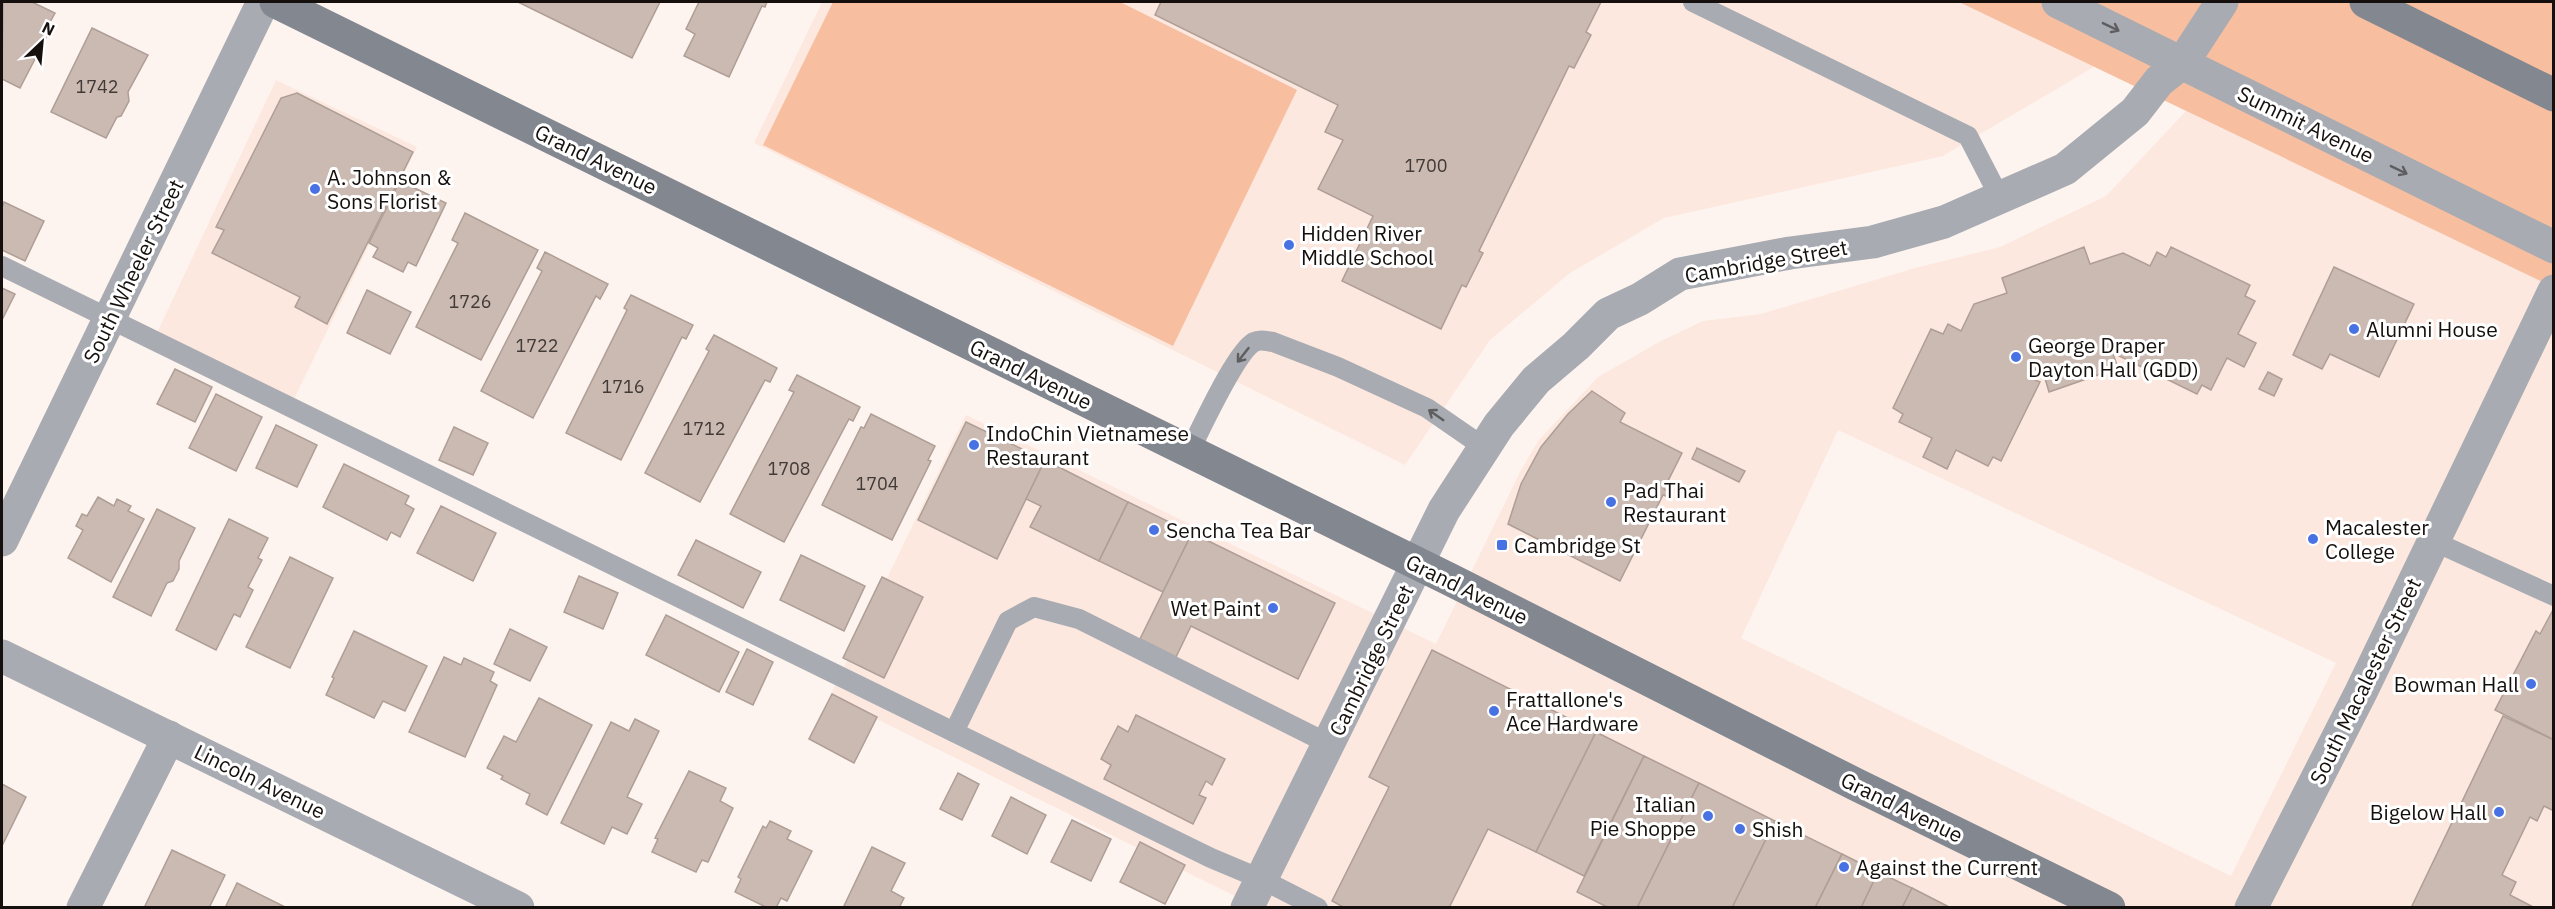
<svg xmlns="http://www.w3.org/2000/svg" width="2555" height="909" viewBox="0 0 2555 909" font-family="'IBM Plex Sans',sans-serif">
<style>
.built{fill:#fce8df;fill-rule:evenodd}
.green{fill:#f7bea0}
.building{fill:#cabab2;stroke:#ae9e96;stroke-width:1.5}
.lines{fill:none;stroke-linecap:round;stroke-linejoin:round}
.lane{stroke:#a8abb1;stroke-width:20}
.street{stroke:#a8abb1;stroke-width:33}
.secondary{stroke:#828790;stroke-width:33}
.oneway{stroke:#5e5d5f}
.poi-dot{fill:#4872e4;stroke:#fff;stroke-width:2}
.labels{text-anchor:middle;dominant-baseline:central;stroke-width:6;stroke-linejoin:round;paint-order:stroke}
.number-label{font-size:18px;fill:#423a36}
.street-label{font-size:21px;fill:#150f0d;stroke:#fff}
.poi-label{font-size:21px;fill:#150f0d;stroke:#fff;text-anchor:start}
</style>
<rect width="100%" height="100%" fill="#fef4ef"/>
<g class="built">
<path d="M 822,2 L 1959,2 L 2094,67 L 1943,156 L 1664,218 L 1570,273 L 1490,340 L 1405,465 L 754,143 Z"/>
<path d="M 276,80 L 417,147 L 293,401 L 155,337 Z"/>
<path d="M 2186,111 L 2553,287 L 2553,907 L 1257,907 L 830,696 L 966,415 L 1436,644 L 1520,472 L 1538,441 L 1598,377 L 1661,341 L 1703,321 L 1761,314 L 1915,268 L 2000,247 L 2106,196 ZM 1838,430 L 2336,663 L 2231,876 L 1741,638 Z"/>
</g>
<g class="green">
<path d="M 833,2 L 1120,2 L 1297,90 L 1173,346 L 763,145 Z"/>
<path d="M 1959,2 L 2553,2 L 2553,287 Z"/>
</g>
<g class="building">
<path d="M 3,2 L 32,2 L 55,13 L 49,24 L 52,26 L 20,88 L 2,79 Z"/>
<path d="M 518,2 L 660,2 L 632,58 Z"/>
<path d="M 699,2 L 767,2 L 765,7 L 762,6 L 729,77 L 684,56 L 695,34 L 686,29 Z"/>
<path d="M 1161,2 L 1601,2 L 1586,32 L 1591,35 L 1574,68 L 1569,66 L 1479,251 L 1483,253 L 1466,287 L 1462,285 L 1441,329 L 1342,281 L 1373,216 L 1318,189 L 1343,140 L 1325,132 L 1338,105 L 1155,15 Z"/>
<path d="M 92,28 L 148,55 L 128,92 L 129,101 L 121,116 L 117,117 L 106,138 L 51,112 Z"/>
<path d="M 297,93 L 413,152 L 327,324 L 295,307 L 300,297 L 212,253 L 224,230 L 216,227 L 281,98 Z"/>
<path d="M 400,181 L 446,203 L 416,266 L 408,262 L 403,272 L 373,257 L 378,248 L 369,243 Z"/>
<path d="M 4,202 L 44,221 L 25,261 L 2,250 L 2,208 Z"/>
<path d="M 465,213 L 538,250 L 481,360 L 416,327 L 458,243 L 452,240 Z"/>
<path d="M 2084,247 L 2090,264 L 2123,253 L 2150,266 L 2157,252 L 2166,257 L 2171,247 L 2250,285 L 2245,296 L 2255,301 L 2238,334 L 2256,343 L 2244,367 L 2227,358 L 2211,390 L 2202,385 L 2197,394 L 2119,356 L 2124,346 L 2118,343 L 2110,345 L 2118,368 L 2049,392 L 2042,368 L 2034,370 L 2030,378 L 2040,382 L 2001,461 L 1993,457 L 1988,466 L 1956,450 L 1947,469 L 1923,457 L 1932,438 L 1899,422 L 1903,414 L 1893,408 L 1931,329 L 1943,334 L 1948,324 L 1961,331 L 1974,304 L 2007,293 L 2002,278 Z"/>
<path d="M 545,252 L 608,284 L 600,299 L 596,296 L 533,418 L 481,391 L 542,271 L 537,268 Z"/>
<path d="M 2334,267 L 2414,304 L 2379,377 L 2330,354 L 2322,369 L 2293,355 Z"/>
<path d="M 2,288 L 15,294 L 2,320 Z"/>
<path d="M 367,290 L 411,312 L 390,354 L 347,333 Z"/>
<path d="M 631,295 L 693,325 L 686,339 L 682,337 L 621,460 L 566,433 L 627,310 L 624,308 Z"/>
<path d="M 714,335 L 777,368 L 770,382 L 765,380 L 700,502 L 645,473 L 709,351 L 706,349 Z"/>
<path d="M 175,369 L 212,387 L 195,422 L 157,404 Z"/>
<path d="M 2268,372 L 2282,379 L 2274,396 L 2259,389 Z"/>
<path d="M 797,375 L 860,407 L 853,421 L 849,419 L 784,542 L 730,514 L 794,392 L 789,390 Z"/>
<path d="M 1592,391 L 1625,413 L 1620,422 L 1682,453 L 1664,489 L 1668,491 L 1666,496 L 1663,495 L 1620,581 L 1508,524 L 1521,484 L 1541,447 L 1568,414 Z"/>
<path d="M 216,394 L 262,417 L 236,471 L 189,448 Z"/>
<path d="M 871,414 L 935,446 L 928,460 L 931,461 L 892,540 L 822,505 L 861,427 L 864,428 Z"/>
<path d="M 966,422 L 1045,460 L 997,559 L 918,520 Z"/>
<path d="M 276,425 L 317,445 L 297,487 L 256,468 Z"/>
<path d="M 454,427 L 488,443 L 473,475 L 439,460 Z"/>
<path d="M 1697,448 L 1745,471 L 1739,482 L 1692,459 Z"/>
<path d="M 1045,460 L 1128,502 L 1099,561 L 1030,527 L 1041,506 L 1026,499 Z"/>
<path d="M 344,464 L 409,496 L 405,504 L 414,509 L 400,537 L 391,532 L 387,540 L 323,507 Z"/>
<path d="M 98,497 L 114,506 L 117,499 L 131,506 L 128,511 L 144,519 L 111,582 L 68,558 L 83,530 L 76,526 L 82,514 L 87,516 Z"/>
<path d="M 1128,502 L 1192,533 L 1163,592 L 1099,561 Z"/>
<path d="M 441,506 L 496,533 L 473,581 L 417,553 Z"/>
<path d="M 157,509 L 195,528 L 179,561 L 179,569 L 173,581 L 167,583 L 151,616 L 113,597 Z"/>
<path d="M 229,519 L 268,538 L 258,558 L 262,560 L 248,587 L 253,590 L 240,617 L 234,614 L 216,650 L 176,630 Z"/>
<path d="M 1192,533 L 1335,603 L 1298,679 L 1191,626 L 1176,657 L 1140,639 Z"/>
<path d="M 696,540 L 761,572 L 743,608 L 678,575 Z"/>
<path d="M 801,555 L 865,586 L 844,631 L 780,600 Z"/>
<path d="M 290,557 L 333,578 L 290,668 L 246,647 Z"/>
<path d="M 579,576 L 618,593 L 603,629 L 564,612 Z"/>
<path d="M 882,577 L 923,597 L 884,678 L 843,658 Z"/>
<path d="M 2554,608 L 2554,740 L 2495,710 L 2536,631 L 2540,634 Z"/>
<path d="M 666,615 L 739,652 L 719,692 L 646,655 Z"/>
<path d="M 510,629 L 547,647 L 530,681 L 494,664 Z"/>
<path d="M 354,631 L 427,666 L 405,711 L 383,701 L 374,718 L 326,695 L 334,678 L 332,677 Z"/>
<path d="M 747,649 L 773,662 L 753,705 L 726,692 Z"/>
<path d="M 1432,650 L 1596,732 L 1536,852 L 1488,829 L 1449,908 L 1345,908 L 1332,901 L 1389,787 L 1369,777 Z"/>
<path d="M 444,657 L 461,665 L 464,658 L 494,672 L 490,681 L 497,685 L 465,757 L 409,732 Z"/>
<path d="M 832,694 L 877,717 L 854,763 L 809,739 Z"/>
<path d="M 539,698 L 592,725 L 547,815 L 526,804 L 530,794 L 501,779 L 503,776 L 487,768 L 504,736 L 516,742 Z"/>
<path d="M 1136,715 L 1225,759 L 1212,785 L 1206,781 L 1199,795 L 1206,798 L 1193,824 L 1104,779 L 1111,765 L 1101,759 L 1118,726 L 1128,732 Z"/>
<path d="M 2503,716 L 2554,740 L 2554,811 L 2544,806 L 2537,821 L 2530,817 L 2502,875 L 2516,882 L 2510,895 L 2535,908 L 2411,908 Z"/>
<path d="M 635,719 L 659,731 L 627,797 L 642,804 L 627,834 L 612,827 L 604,844 L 561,823 L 611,722 L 629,731 Z"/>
<path d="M 1596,732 L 1644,756 L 1584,876 L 1536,852 Z"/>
<path d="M 1644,756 L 1699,783 L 1637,908 L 1609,908 L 1577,892 Z"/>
<path d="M 689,771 L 726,788 L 720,801 L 733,808 L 708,862 L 702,860 L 696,872 L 652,852 L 658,839 L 655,838 Z"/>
<path d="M 958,773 L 979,784 L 962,820 L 940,809 Z"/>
<path d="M 1699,783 L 1775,821 L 1732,908 L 1637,908 Z"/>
<path d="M 2,784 L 26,797 L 2,846 Z"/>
<path d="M 1011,797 L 1046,815 L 1027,854 L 992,836 Z"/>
<path d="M 1072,820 L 1111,839 L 1091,881 L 1051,862 Z"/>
<path d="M 770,821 L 791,831 L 787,839 L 812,851 L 787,901 L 781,898 L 776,908 L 768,908 L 735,892 L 741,879 L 738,877 L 763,826 L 766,828 Z"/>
<path d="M 1775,821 L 1842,854 L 1815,908 L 1732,908 Z"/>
<path d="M 1140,842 L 1185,865 L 1165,904 L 1120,882 Z"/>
<path d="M 872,847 L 905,863 L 891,891 L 904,898 L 899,908 L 843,908 Z"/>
<path d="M 172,850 L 225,875 L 209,908 L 144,908 Z"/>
<path d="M 1842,854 L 1878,872 L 1861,908 L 1815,908 Z"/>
<path d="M 1878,872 L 1912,888 L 1902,908 L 1861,908 Z"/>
<path d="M 237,883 L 287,908 L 225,908 Z"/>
<path d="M 1912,888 L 1951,908 L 1902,908 Z"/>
</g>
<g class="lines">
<g class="lane">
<path d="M 1693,2 L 1968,136 L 2000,198"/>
<path d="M 2,266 L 1211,858 L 1261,879 L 1318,908"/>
<path d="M 1189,452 C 1201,429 1235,353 1254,342 C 1260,339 1266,341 1273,342 L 1338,367 L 1427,408 L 1485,448"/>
<path d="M 2433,541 L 2554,596"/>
<path d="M 954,732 L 1008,621 L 1034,607 L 1079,619 L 1329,744"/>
</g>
<g class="street">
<path d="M 2058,2 L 2554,247"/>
<path d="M 2,540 L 263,2"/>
<path d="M 2,656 L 518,908"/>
<path d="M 83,908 L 169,737"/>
<path d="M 1247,908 L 1444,510 L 1499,425 L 1536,380 L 1576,346 L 1608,314 L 1640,299 L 1680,274 L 1790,253 L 1873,242 L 1944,222 L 2065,169 L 2135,112 L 2159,81 L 2183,62 L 2222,2"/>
<path d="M 2251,908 L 2361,692 L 2554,291"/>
</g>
<g class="secondary">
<path d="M 276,2 L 1451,580 L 1857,785 L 2109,908"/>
<path d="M 2366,2 L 2554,95"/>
</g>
</g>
<defs><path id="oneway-shaft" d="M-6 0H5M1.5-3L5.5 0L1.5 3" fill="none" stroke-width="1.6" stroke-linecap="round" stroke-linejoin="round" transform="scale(1.5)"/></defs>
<g class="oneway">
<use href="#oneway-shaft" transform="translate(2111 27) rotate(26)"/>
<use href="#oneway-shaft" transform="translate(2399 170) rotate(26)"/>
<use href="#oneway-shaft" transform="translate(1243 355) rotate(128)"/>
<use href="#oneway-shaft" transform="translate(1436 415) rotate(-145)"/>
</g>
<g class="poi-dot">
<circle cx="315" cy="189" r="6"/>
<circle cx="1289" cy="245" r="6"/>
<circle cx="2354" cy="329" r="6"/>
<circle cx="2016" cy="357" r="6"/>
<circle cx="974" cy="445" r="6"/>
<circle cx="1611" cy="502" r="6"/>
<circle cx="1154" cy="530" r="6"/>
<circle cx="2313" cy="539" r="6"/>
<rect x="1496" y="539" width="12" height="12" rx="3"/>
<circle cx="1273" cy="608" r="6"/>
<circle cx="2531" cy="684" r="6"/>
<circle cx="1494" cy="711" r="6"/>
<circle cx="2499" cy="812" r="6"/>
<circle cx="1708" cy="816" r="6"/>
<circle cx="1740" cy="829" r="6"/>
<circle cx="1844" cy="867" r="6"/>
</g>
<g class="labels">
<g class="number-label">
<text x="97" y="86">1742</text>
<text x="1426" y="165">1700</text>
<text x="470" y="301">1726</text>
<text x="537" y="345">1722</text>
<text x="623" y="386">1716</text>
<text x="704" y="428">1712</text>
<text x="789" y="468">1708</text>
<text x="877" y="483">1704</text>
</g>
<g class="street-label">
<text transform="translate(2306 124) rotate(26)">Summit Avenue</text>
<text transform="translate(596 159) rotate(26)">Grand Avenue</text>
<text transform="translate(1766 261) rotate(-10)">Cambridge Street</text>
<text transform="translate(133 271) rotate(-64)">South Wheeler Street</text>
<text transform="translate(1031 374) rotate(26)">Grand Avenue</text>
<text transform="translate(1467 589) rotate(26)">Grand Avenue</text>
<text transform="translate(1371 660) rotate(-64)">Cambridge Street</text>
<text transform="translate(2365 681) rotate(-64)">South Macalester Street</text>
<text transform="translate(260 781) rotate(26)">Lincoln Avenue</text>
<text transform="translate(1902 807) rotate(26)">Grand Avenue</text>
</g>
<g class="poi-label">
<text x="327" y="177">A. Johnson &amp;<tspan x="327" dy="24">Sons Florist</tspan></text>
<text x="1301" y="233">Hidden River<tspan x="1301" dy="24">Middle School</tspan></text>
<text x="2366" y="329">Alumni House</text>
<text x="2028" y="345">George Draper<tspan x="2028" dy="24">Dayton Hall (GDD)</tspan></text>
<text x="986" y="433">IndoChin Vietnamese<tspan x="986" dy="24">Restaurant</tspan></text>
<text x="1623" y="490">Pad Thai<tspan x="1623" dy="24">Restaurant</tspan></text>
<text x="2325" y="527">Macalester<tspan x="2325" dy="24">College</tspan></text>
<text x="1166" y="530">Sencha Tea Bar</text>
<text x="1514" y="545">Cambridge St</text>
<text x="1261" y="608" text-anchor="end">Wet Paint</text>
<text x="2519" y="684" text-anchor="end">Bowman Hall</text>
<text x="1506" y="699">Frattallone's<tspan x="1506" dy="24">Ace Hardware</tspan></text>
<text x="1696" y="804" text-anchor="end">Italian<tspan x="1696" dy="24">Pie Shoppe</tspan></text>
<text x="2487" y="812" text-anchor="end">Bigelow Hall</text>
<text x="1752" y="829">Shish</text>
<text x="1856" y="867">Against the Current</text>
</g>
</g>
<rect width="2555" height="909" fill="none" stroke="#150f0d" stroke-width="6"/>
<g transform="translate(42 42) rotate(26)" stroke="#ffffff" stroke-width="4.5" paint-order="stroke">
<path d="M0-4.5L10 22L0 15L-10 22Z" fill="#150f0d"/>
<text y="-9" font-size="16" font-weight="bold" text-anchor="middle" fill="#150f0d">N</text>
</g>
</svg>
